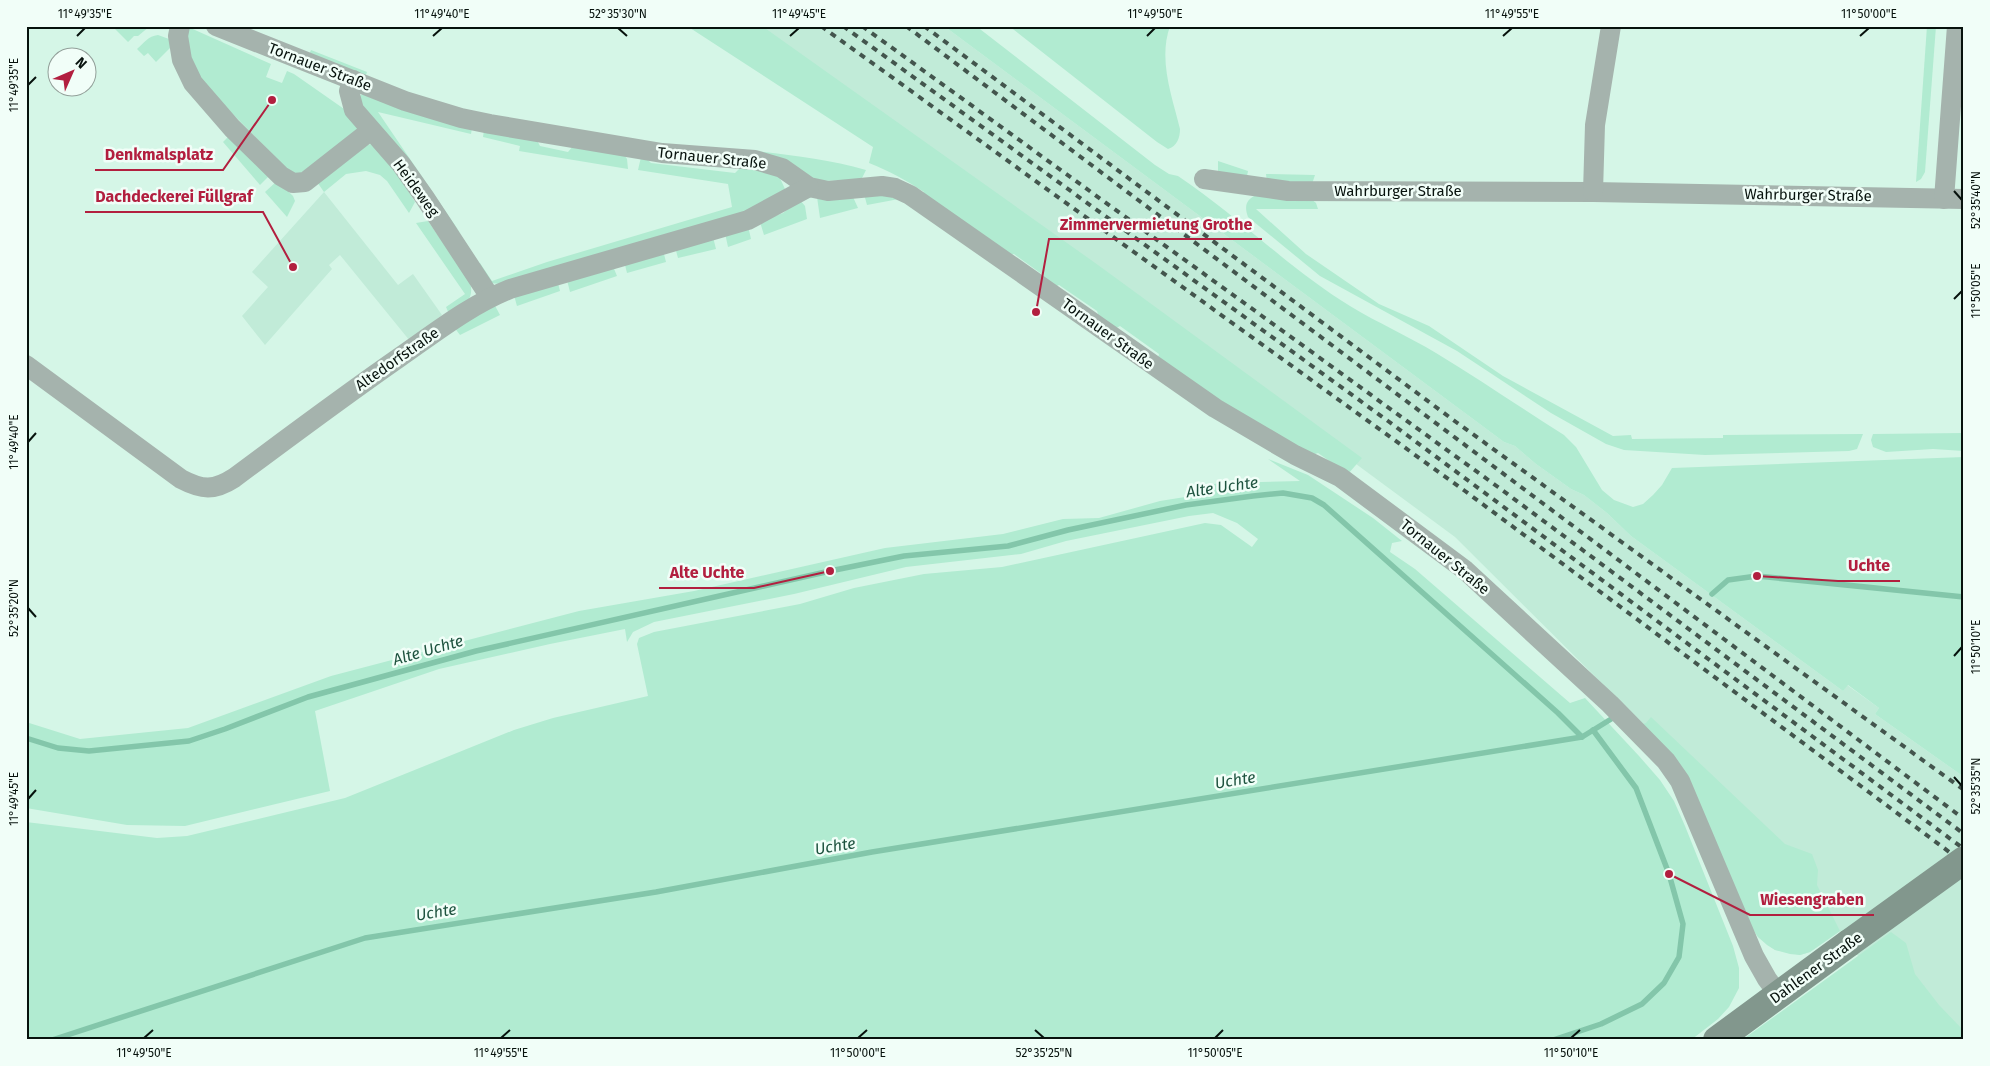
<svg xmlns="http://www.w3.org/2000/svg" width="1990" height="1066" viewBox="0 0 1990 1066" font-family="'Fira Sans',sans-serif">
<style>
.built{fill:#c1ebd8}
.green{fill:#b1ebd1}
.lines{fill:none;stroke-linecap:round;stroke-linejoin:round}
.stream{stroke:#83c6aa;stroke-width:5.5}
.street{stroke:#a5b3ad;stroke-width:20}
.secondary{stroke:#82978d;stroke-width:28}
.rail{stroke:#43554d;stroke-width:4;stroke-dasharray:6 6;stroke-linecap:butt}
.secondary-bridge{stroke:#82978d;stroke-width:28}
.ticks{fill:none;stroke:#07120d;stroke-width:2}
.labels{text-anchor:middle;dominant-baseline:central;stroke-width:5;stroke-linejoin:round;paint-order:stroke}
.street-label{font-size:15px;fill:#07120d;stroke:#f1fef8}
.water-label{font-size:16px;font-style:italic;fill:#1e533f;stroke:#f1fef8}
.leader{fill:none;stroke:#b21f3f;stroke-width:2}
.callout-dot{fill:#b21f3f;stroke:#f1fef8;stroke-width:2}
.callout-label{font-size:16px;text-anchor:middle;font-weight:bold;fill:#b21f3f;stroke:#f1fef8;stroke-width:5;stroke-linejoin:round;paint-order:stroke}
.neatline{fill:none;stroke:#07120d;stroke-width:2}
.ticks-label{font-size:12px;text-anchor:middle;fill:#07120d}
</style>
<rect width="100%" height="100%" fill="#d5f6e7"/>
<g class="built">
<path d="M 749,26 L 944,26 L 1504,442 L 1515,446 L 1536,464 L 1571,489 L 1584,495 L 1607,513 L 1631,536 L 1843,691 L 1847,685 L 1879,708 L 1875,714 L 1964,777 L 1964,1040 L 1858,956 L 1840,931 L 1810,952 L 1800,955 L 1775,950 L 1758,937 L 1670,751 L 1455,537 L 1028,222 Z"/>
<path d="M 324,192 L 398,285 L 413,274 L 442,315 L 410,341 L 340,255 L 329,265 L 332,269 L 265,345 L 242,316 L 268,287 L 252,272 Z"/>
</g>
<g class="green">
<path d="M 112,26 L 150,26 L 138,36 L 134,36 L 128,42 Z"/>
<path d="M 186,26 L 271,64 L 266,77 L 282,83 L 287,71 L 294,74 L 347,111 L 358,129 L 355,135 L 295,177 L 193,74 Z"/>
<path d="M 687,26 L 762,26 L 1098,265 L 1362,458 L 1348,474 L 1318,453 L 1306,457 L 1157,361 L 1159,354 L 1120,326 L 1113,330 L 1100,320 L 1097,311 L 1059,285 L 1053,288 L 1044,281 L 1043,275 L 1014,254 L 1009,255 L 922,195 L 924,192 C 906,180 889,171 869,163 L 873,147 Z"/>
<path d="M 944,26 L 976,26 L 1155,165 L 1169,174 L 1178,176 C 1238,216 1288,268 1350,306 C 1378,323 1408,336 1436,353 C 1479,379 1521,408 1564,435 L 1576,447 L 1602,490 L 1614,500 L 1633,507 L 1643,504 L 1653,495 L 1662,485 L 1672,468 L 1964,457 L 1964,777 L 1875,714 L 1879,708 L 1848,685 L 1843,691 L 1631,536 L 1607,513 L 1584,495 L 1571,489 L 1536,464 L 1515,446 L 1504,442 Z"/>
<path d="M 1009,26 L 1170,26 C 1158,60 1172,96 1180,129 C 1180,138 1177,146 1168,149 L 1157,142 Z"/>
<path d="M 1927,26 L 1936,26 L 1925,172 L 1921,179 L 1916,182 Z"/>
<path d="M 158,35 L 169,39 L 172,46 L 156,62 L 148,53 L 144,56 L 137,49 C 144,43 148,36 158,35 Z"/>
<path d="M 311,50 L 367,72 L 365,78 L 309,55 Z"/>
<path d="M 365,93 L 472,128 L 471,134 L 378,112 L 461,234 L 358,99 L 361,95 Z"/>
<path d="M 484,130 L 537,140 L 540,146 L 568,152 L 573,146 L 625,156 L 627,159 L 628,169 L 519,151 L 520,146 L 483,137 Z"/>
<path d="M 232,133 L 270,175 L 260,185 L 223,142 Z"/>
<path d="M 372,144 L 383,152 L 415,202 L 409,213 L 387,181 L 380,175 L 366,171 L 346,174 L 324,192 L 315,179 L 365,145 Z"/>
<path d="M 738,149 C 781,154 824,158 866,170 L 861,180 L 816,181 Z"/>
<path d="M 641,157 L 646,158 L 651,163 L 735,173 L 741,167 L 765,171 L 779,176 L 785,189 L 765,207 L 501,284 L 489,283 L 476,271 L 480,263 L 492,281 L 547,262 L 732,207 L 728,184 L 638,170 Z"/>
<path d="M 1218,161 L 1248,171 L 1246,181 L 1218,174 Z"/>
<path d="M 1266,174 L 1315,175 L 1312,184 L 1267,182 Z"/>
<path d="M 277,181 L 293,196 L 295,201 L 287,217 L 265,192 Z"/>
<path d="M 878,193 L 899,199 L 867,205 L 864,194 Z"/>
<path d="M 1257,195 L 1311,199 L 1316,203 L 1318,209 L 1256,209 L 1306,254 L 1379,304 L 1429,326 L 1503,376 L 1613,436 L 1631,435 L 1632,439 L 1723,438 L 1723,435 L 1863,434 L 1857,449 L 1849,451 L 1705,455 L 1624,450 L 1606,444 L 1551,413 L 1457,351 L 1320,276 L 1248,217 C 1244,206 1246,199 1257,195 Z"/>
<path d="M 817,197 L 853,197 L 858,208 L 820,218 Z"/>
<path d="M 800,200 L 805,206 L 807,219 L 764,235 L 760,222 L 783,213 Z"/>
<path d="M 428,221 L 470,282 C 475,301 463,306 450,316 L 446,307 L 465,294 L 416,223 Z"/>
<path d="M 748,226 L 751,239 L 728,247 L 725,233 Z"/>
<path d="M 713,237 L 716,249 L 678,258 L 675,247 Z"/>
<path d="M 663,250 L 666,262 L 627,273 L 624,261 Z"/>
<path d="M 612,264 L 617,276 L 570,292 L 566,276 Z"/>
<path d="M 557,279 L 560,291 L 517,306 L 513,292 Z"/>
<path d="M 493,302 L 500,315 L 460,335 L 454,327 Z"/>
<path d="M 1964,433 L 1964,451 L 1933,449 L 1886,452 L 1873,447 L 1871,440 L 1873,434 Z"/>
<path d="M 1268,459 L 1308,475 L 1373,518 L 1402,541 L 1392,543 L 1390,552 L 1415,569 L 1570,703 L 1585,698 L 1639,756 L 1660,780 L 1674,801 L 1685,826 L 1733,946 L 1739,968 L 1739,988 L 1729,1007 L 1718,1019 L 1691,1040 L 26,1040 L 26,822 L 157,838 L 187,836 L 345,798 L 514,730 L 553,718 L 648,696 L 637,644 L 639,638 L 654,632 L 800,604 L 854,588 L 924,574 L 1002,567 L 1205,523 L 1221,525 L 1252,547 L 1258,539 L 1237,523 L 1213,513 L 1189,516 L 1066,541 L 1021,554 L 906,567 L 794,594 L 654,622 L 633,632 L 627,642 L 625,629 L 550,644 L 439,669 L 315,711 L 330,791 L 185,826 L 127,825 L 26,808 L 26,722 L 80,739 L 188,728 L 331,676 L 579,611 L 694,591 L 885,548 L 1003,534 L 1063,519 L 1099,518 L 1160,501 L 1204,494 L 1205,487 L 1218,483 L 1300,481 Z"/>
<path d="M 1651,717 L 1785,844 L 1812,854 L 1818,870 L 1817,885 L 1840,931 L 1810,952 L 1800,955 L 1790,954 L 1775,950 L 1767,945 L 1758,937 L 1746,920 L 1643,724 L 1646,723 Z"/>
<path d="M 1891,932 L 1906,943 L 1915,974 L 1939,1005 L 1964,1031 L 1964,1040 L 1742,1040 Z"/>
</g>
<g class="lines">
<g class="stream">
<path d="M 1712,594 L 1728,580 L 1757,576 L 1964,597"/>
<path d="M 26,738 L 58,748 L 89,751 L 189,741 L 225,729 L 308,697 L 476,651 L 830,571 L 904,556 L 1008,546 L 1068,530 L 1186,505 L 1253,496 L 1283,493 L 1312,498 L 1324,505 L 1558,713 L 1582,737"/>
<path d="M 52,1040 L 365,938 L 656,892 L 872,852 L 1582,737 L 1616,716"/>
<path d="M 1553,1040 L 1601,1024 L 1642,1004 L 1664,983 L 1679,957 L 1683,924 L 1669,874 L 1636,788 L 1593,730"/>
</g>
<g class="street">
<path d="M 180,26 L 178,36 L 182,60 L 193,83 L 232,128 L 281,176 L 293,183 L 305,182 L 370,131"/>
<path d="M 216,26 L 405,101 L 461,118 L 490,124 L 662,153 L 755,160 L 782,168 L 809,187 L 828,191 L 882,186 L 895,188 L 910,195 L 1215,408 L 1295,455 L 1340,477 L 1465,570 L 1610,704 L 1666,761 L 1680,781 L 1754,956 L 1767,979 L 1779,995"/>
<path d="M 353,80 L 349,91 L 354,110 L 401,164 L 425,198 L 490,297"/>
<path d="M 1204,179 L 1288,191 L 1593,192 L 1964,199"/>
<path d="M 1593,192 L 1595,125 L 1611,26"/>
<path d="M 1944,199 L 1957,26"/>
<path d="M 26,365 L 181,479 C 202,490 214,491 234,478 C 289,437 344,396 400,357 C 436,332 470,305 510,289 L 748,220 L 809,187"/>
</g>
<path class="secondary" d="M 1717,1040 L 1849,943"/>
<g class="rail">
<path d="M 821,26 L 1465,491 L 1964,863"/>
<path d="M 843,26 L 1388,421 L 1964,849"/>
<path d="M 862,26 L 1498,487 L 1964,834"/>
<path d="M 906,26 L 1964,819"/>
<path d="M 924,26 L 1456,422 L 1964,790"/>
</g>
<path class="secondary-bridge" d="M 1849,943 L 1964,860"/>
</g>
<path class="ticks" d="M 618,28 L 627,36M 77,36 L 85,28M 433,36 L 442,28M 790,36 L 799,28M 1147,36 L 1155,28M 1503,36 L 1512,28M 1860,36 L 1869,28M 28,85 L 36,77M 1954,191 L 1962,200M 1954,299 L 1962,291M 28,442 L 36,433M 28,608 L 36,617M 1954,656 L 1962,647M 1954,777 L 1962,786M 28,799 L 36,790M 1035,1030 L 1044,1038M 144,1038 L 153,1030M 501,1038 L 510,1030M 858,1038 L 867,1030M 1215,1038 L 1223,1030M 1571,1038 L 1580,1030"/>
<g class="labels">
<g class="street-label">
<text transform="translate(320 67) rotate(21)">Tornauer Straße</text>
<text transform="translate(712 158) rotate(6)">Tornauer Straße</text>
<text transform="translate(416 188) rotate(54)">Heideweg</text>
<text x="1398" y="191">Wahrburger Straße</text>
<text transform="translate(1808 195) rotate(1)">Wahrburger Straße</text>
<text transform="translate(1108 334) rotate(36)">Tornauer Straße</text>
<text transform="translate(397 359) rotate(-35)">Altedorfstraße</text>
<text transform="translate(1445 557) rotate(39)">Tornauer Straße</text>
<text transform="translate(1816 968) rotate(-36)">Dahlener Straße</text>
</g>
<g class="water-label">
<text transform="translate(1222 487) rotate(-8)">Alte Uchte</text>
<text transform="translate(428 650) rotate(-16)">Alte Uchte</text>
<text transform="translate(1235 780) rotate(-9)">Uchte</text>
<text transform="translate(835 846) rotate(-9)">Uchte</text>
<text transform="translate(436 912) rotate(-9)">Uchte</text>
</g>
</g>
<path class="leader" d="M272 100L223 170H95M293 267L263 212H85M1036 312L1049 239H1262M1757 576L1838 581H1900M830 571L754 588H659M1669 874L1750 915H1874"/>
<g class="callout-dot">
<circle cx="272" cy="100" r="5"/>
<circle cx="293" cy="267" r="5"/>
<circle cx="1036" cy="312" r="5"/>
<circle cx="1757" cy="576" r="5"/>
<circle cx="830" cy="571" r="5"/>
<circle cx="1669" cy="874" r="5"/>
</g>
<g class="callout-label">
<text x="159" y="160">Denkmalsplatz</text>
<text x="174" y="202">Dachdeckerei Füllgraf</text>
<text x="1156" y="230">Zimmervermietung Grothe</text>
<text x="1869" y="571">Uchte</text>
<text x="707" y="578">Alte Uchte</text>
<text x="1812" y="905">Wiesengraben</text>
</g>
<rect width="1990" height="1066" fill="none" stroke="#f1fef8" stroke-width="55"/>
<g transform="translate(72 72) rotate(45)"><circle r="24" fill="#f1fef8" stroke="#93a09a"/>
<path d="M0-4L9 19L0 12L-9 19Z" fill="#b21f3f"/>
<text y="-8" font-size="14" font-weight="bold" text-anchor="middle" fill="#07120d">N</text>
</g>
<rect x="28" y="28" width="1934" height="1010" class="neatline"/>
<g class="ticks-label">
<text x="85" y="18">11°49'35"E</text>
<text x="442" y="18">11°49'40"E</text>
<text x="618" y="18">52°35'30"N</text>
<text x="799" y="18">11°49'45"E</text>
<text x="1155" y="18">11°49'50"E</text>
<text x="1512" y="18">11°49'55"E</text>
<text x="1869" y="18">11°50'00"E</text>
<text transform="translate(14 85) rotate(-90)" y="4">11°49'35"E</text>
<text transform="translate(1976 200) rotate(-90)" y="4">52°35'40"N</text>
<text transform="translate(1976 291) rotate(-90)" y="4">11°50'05"E</text>
<text transform="translate(14 442) rotate(-90)" y="4">11°49'40"E</text>
<text transform="translate(14 608) rotate(-90)" y="4">52°35'20"N</text>
<text transform="translate(1976 647) rotate(-90)" y="4">11°50'10"E</text>
<text transform="translate(1976 786) rotate(-90)" y="4">52°35'35"N</text>
<text transform="translate(14 799) rotate(-90)" y="4">11°49'45"E</text>
<text x="144" y="1057">11°49'50"E</text>
<text x="501" y="1057">11°49'55"E</text>
<text x="858" y="1057">11°50'00"E</text>
<text x="1044" y="1057">52°35'25"N</text>
<text x="1215" y="1057">11°50'05"E</text>
<text x="1571" y="1057">11°50'10"E</text>
</g>
</svg>
